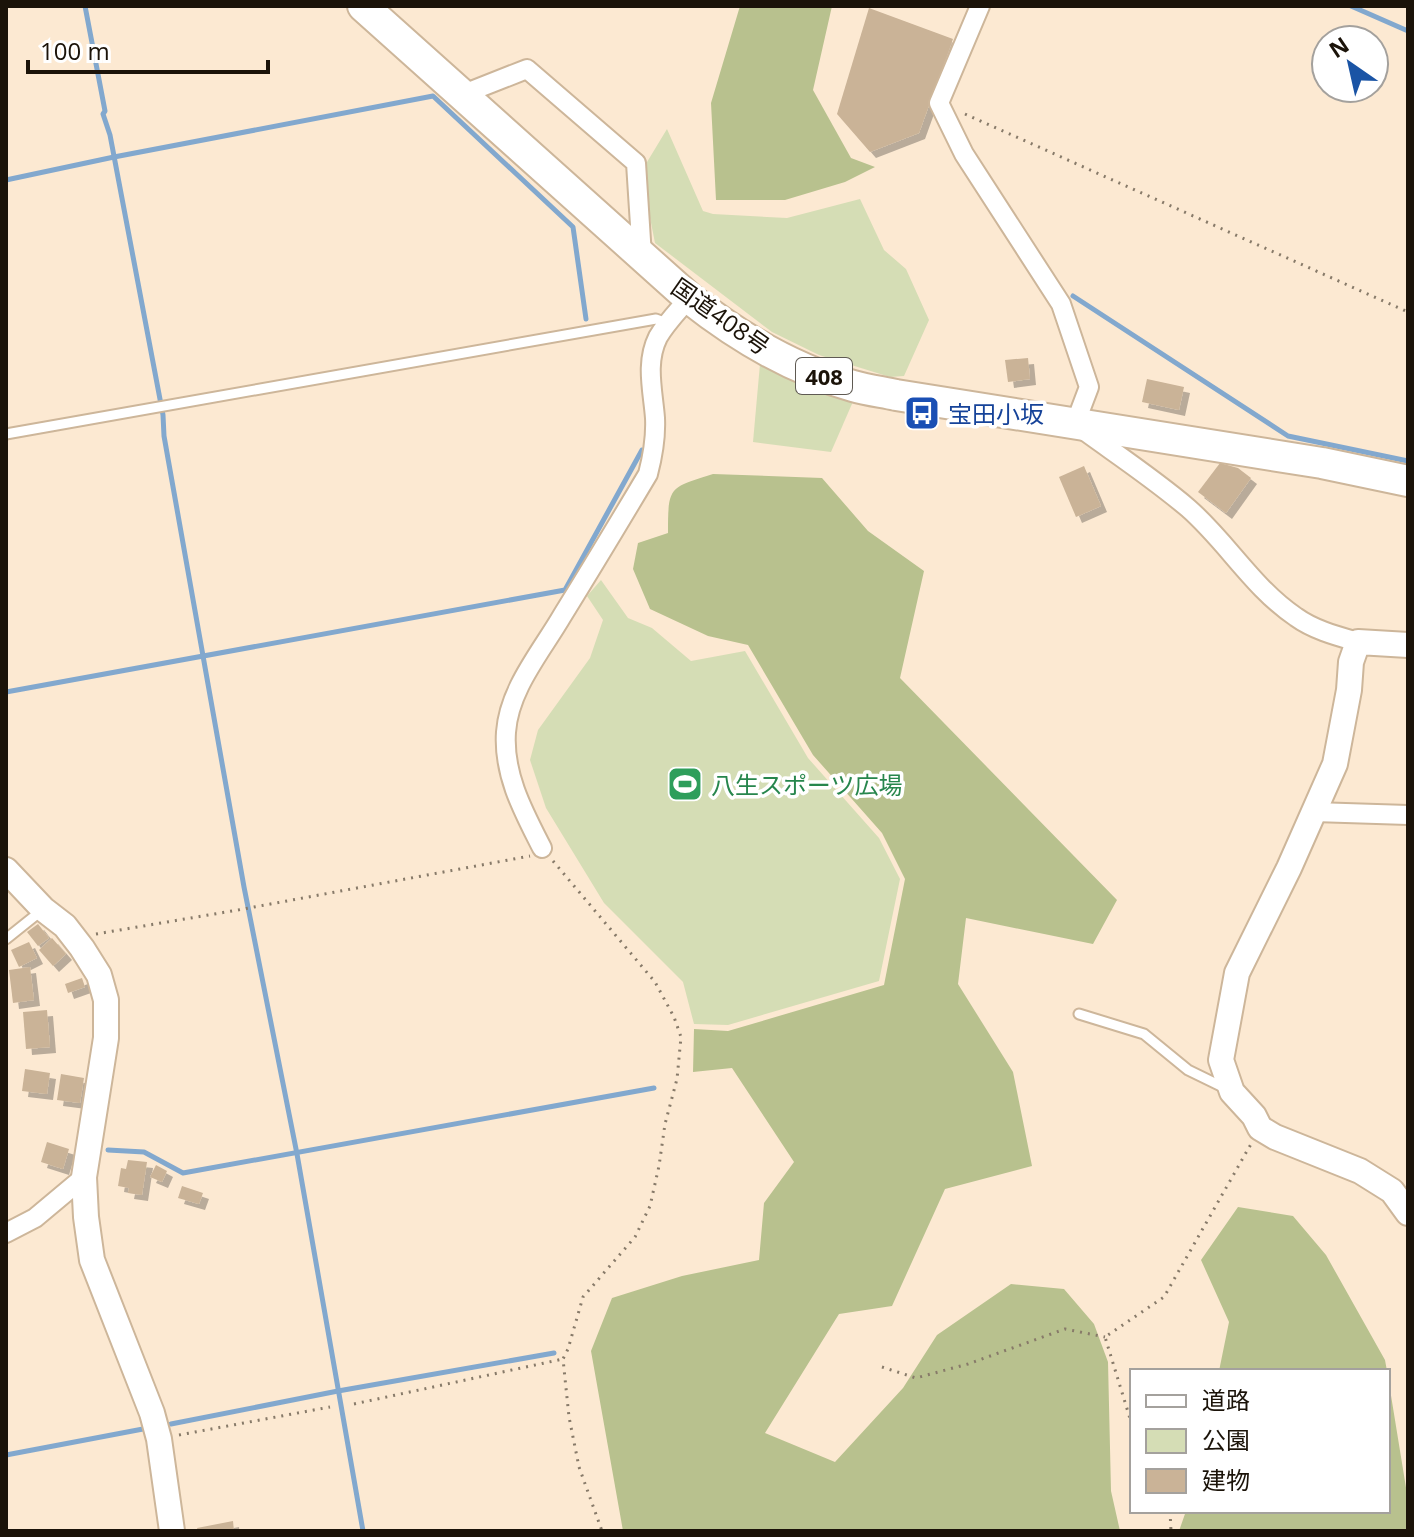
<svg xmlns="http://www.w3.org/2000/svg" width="1414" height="1537" viewBox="0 0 1414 1537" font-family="'Open Sans','Noto Sans JP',sans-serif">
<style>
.green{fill:#d5ddb5}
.forest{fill:#b8c18e}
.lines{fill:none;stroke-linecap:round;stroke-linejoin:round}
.stream{stroke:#82a8ce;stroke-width:5}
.building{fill:#cab397;filter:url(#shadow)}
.service-casing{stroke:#cdb69a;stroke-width:13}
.minor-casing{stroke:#cdb69a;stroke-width:22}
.tertiary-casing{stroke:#cdb69a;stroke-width:28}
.trunk-casing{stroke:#cdb69a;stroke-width:34}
.path{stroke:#877a69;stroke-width:3;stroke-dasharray:2 6;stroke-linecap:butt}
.service{stroke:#fff;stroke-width:9}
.minor{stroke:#fff;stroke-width:18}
.tertiary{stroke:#fff;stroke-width:24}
.trunk{stroke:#fff;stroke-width:30}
.labels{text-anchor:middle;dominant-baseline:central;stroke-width:7;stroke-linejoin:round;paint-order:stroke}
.shield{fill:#fff;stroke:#5f5a53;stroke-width:2}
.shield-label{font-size:22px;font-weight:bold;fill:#1b1309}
.street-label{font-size:24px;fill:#1b1309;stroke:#fff}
.transit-label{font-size:24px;fill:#164399;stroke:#fff;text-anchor:start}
.leisure-label{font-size:24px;fill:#27864d;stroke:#fff;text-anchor:start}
</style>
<defs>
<filter id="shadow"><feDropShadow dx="6" dy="6" stdDeviation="0" flood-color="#0004"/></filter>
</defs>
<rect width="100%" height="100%" fill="#fce9d2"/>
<g class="green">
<path d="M 667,129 L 703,211 L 713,214 L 787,218 L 860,199 L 884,250 L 906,269 L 929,320 L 904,376 L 890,377 L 819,355 L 772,332 L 655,243 L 641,172 Z"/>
<path d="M 760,364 L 855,397 L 831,452 L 753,442 Z"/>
<path d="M 601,580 L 628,618 L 652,628 L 691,661 L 745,651 L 808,758 L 879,838 L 900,879 L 879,981 L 728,1025 L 694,1024 L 683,982 L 604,903 L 546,808 L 530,760 L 538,730 L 590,658 L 603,620 L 587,596 Z"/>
</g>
<g class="forest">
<path d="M 740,6 L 832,6 L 813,90 L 851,158 L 875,167 L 845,182 L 785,200 L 716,200 L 711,103 Z"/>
<path d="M 713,474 L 822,478 L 868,531 L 924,571 L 900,678 L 1117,900 L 1093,944 L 966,918 L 958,984 L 1013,1072 L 1032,1166 L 945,1189 L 892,1306 L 839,1314 L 765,1433 L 835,1462 L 903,1388 L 937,1335 L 1011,1284 L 1064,1289 L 1094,1324 L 1108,1362 L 1111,1491 L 1120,1531 L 623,1531 L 591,1351 L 612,1298 L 682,1276 L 759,1260 L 764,1203 L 794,1162 L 732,1068 L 693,1072 L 694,1029 L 728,1031 L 884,985 L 905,879 L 882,833 L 813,755 L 748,645 L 708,636 L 650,609 L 633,569 L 638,543 L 668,533 C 668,486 669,488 713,474 Z"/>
<path d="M 1238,1207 L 1293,1216 L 1326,1255 L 1385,1360 L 1387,1371 L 1219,1371 L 1229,1322 L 1201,1260 Z"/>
<path d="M 1388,1377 L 1408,1500 L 1408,1531 L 1179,1531 L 1186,1511 L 1388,1511 Z"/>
</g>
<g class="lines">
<g class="stream">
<path d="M 85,6 L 105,111 L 103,114 L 110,135 L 163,415 L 164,436 L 244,887 L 297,1154 L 363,1531"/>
<path d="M 1351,6 L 1408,31"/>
<path d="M 6,180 L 114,157 L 433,96 L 573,227 L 586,319"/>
<path d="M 1073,296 L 1288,436 L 1408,461"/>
<path d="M 6,692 L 565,590 L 642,450"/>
<path d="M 108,1150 L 144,1152 L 183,1173 L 654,1088"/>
<path d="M 171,1424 L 338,1391 L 554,1353"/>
<path d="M 6,1455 L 143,1429"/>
</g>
</g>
<g class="building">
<path d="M 869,8 L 953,39 L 919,133 L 870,152 L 837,114 Z"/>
<path d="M 1028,358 L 1030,379 L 1008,382 L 1005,360 Z"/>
<path d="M 1147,379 L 1184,387 L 1179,410 L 1142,402 Z"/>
<path d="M 1220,463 L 1238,468 L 1251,478 L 1226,513 L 1198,492 Z"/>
<path d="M 1084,466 L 1101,506 L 1076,517 L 1059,477 Z"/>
<path d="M 38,924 L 49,938 L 38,946 L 27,932 Z"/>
<path d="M 52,938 L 66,954 L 53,966 L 39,950 Z"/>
<path d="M 29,942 L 37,958 L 19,967 L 11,950 Z"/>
<path d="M 30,967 L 34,1000 L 13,1003 L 9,970 Z"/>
<path d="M 82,978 L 85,987 L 68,993 L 65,984 Z"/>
<path d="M 47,1010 L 50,1047 L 26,1049 L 23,1012 Z"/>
<path d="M 25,1069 L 50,1073 L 47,1094 L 22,1091 Z"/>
<path d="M 61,1074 L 84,1078 L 80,1103 L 57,1100 Z"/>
<path d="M 47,1142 L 69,1149 L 63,1169 L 41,1162 Z"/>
<path d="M 128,1160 L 147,1162 L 142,1195 L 128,1193 L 129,1188 L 118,1186 L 121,1168 L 126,1169 Z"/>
<path d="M 156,1165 L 167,1171 L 162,1182 L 150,1177 Z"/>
<path d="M 182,1186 L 203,1193 L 199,1204 L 178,1198 Z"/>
<path d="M 233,1521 L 234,1531 L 198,1531 L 197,1528 Z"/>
</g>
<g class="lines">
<defs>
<g id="service">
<path d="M 6,434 L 656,319 L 667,323"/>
<path d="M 6,939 L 41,911"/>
<path d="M 1079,1014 L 1144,1034 L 1188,1070 L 1227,1089"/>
</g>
<g id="minor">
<path d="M 980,6 L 939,103 L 964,154 L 1061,304 L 1089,387 L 1075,424 C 1113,452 1153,478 1188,508 C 1227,542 1253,588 1296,617 C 1314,630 1337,636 1358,642"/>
<path d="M 461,95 L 527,69 L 636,163 L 642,256"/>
<path d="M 1314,812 L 1408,815"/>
<path d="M 542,848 C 523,811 503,774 506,732 C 509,689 541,652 562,616 C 591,569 620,521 648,474 C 653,455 656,438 655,418 C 653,391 645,363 658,337 C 666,323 678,311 689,298"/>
<path d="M 6,1233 L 35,1218 L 84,1177"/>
</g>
<g id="tertiary">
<path d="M 1408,645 L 1358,642 L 1351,662 L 1349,690 L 1335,764 L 1289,868 L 1237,973 L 1221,1060 L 1232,1092 L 1254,1116 L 1260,1128 L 1275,1137 L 1360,1171 L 1392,1191 L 1408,1213"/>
<path d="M 6,870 L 43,909 L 65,926 L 82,948 L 99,975 L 106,1000 L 106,1038 L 84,1177 L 86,1217 L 92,1260 L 152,1413 L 159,1439 L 172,1531"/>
</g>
<path id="trunk" d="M 363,6 L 689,298 C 737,336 794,370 853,386 C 867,390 882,392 896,395 L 1322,463 L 1408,481"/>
</defs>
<use href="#service" class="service-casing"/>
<use href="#minor" class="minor-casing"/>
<use href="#tertiary" class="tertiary-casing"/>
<use href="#trunk" class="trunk-casing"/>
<g class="path">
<path d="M 965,114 L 1408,312"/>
<path d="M 553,861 L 655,982 L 674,1017 L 681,1037 L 677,1079 L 665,1124 L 659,1166 L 650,1206 L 635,1237 L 583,1297 L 568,1349 L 563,1359 L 569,1417 L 579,1467 L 602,1531"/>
<path d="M 96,934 L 238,910 L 530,856"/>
<path d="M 882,1367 L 916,1378 L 968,1364 L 1065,1329 L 1105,1337"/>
<path d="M 354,1404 L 563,1359"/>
<path d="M 1132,1425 L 1105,1337 L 1164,1297 L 1251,1144"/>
<path d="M 179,1435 L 330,1407"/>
<path d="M 1170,1511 L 1171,1531"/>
</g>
<use href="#service" class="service"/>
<use href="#minor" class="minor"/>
<use href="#tertiary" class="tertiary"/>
<use href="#trunk" class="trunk"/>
</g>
<defs>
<symbol id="bus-square" viewBox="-11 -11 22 22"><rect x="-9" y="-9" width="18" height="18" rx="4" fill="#1a4fb4" stroke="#fff"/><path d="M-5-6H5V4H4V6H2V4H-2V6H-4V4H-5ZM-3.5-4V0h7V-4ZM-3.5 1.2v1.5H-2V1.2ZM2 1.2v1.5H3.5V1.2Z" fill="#fff"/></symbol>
<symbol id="stadium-square" viewBox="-11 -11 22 22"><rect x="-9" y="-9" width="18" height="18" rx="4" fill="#2e9e5b" stroke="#fff"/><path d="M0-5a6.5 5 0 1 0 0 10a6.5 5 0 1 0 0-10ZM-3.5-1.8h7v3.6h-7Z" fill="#fff"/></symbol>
</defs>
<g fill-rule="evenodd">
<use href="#bus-square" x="902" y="393" width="40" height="40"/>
<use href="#stadium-square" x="665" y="764" width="40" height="40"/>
</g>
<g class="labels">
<rect class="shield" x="796" y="358" width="56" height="36" rx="6"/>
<g class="shield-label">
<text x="824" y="376">408</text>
</g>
<g class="street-label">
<text transform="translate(721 316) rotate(35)">国道408号</text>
</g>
<g class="transit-label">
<text x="948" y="413">宝田小坂</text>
</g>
<g class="leisure-label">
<text x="711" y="784">八生スポーツ広場</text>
</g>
</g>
<rect width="1414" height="1537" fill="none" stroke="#1b1309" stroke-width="16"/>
<rect x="1130" y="1369" width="260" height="144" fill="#ffffff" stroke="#a4a19d" stroke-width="2"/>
<rect x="1146" y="1395" width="40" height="12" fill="#ffffff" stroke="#a4a19d" stroke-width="2"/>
<text x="1202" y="1409" font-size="24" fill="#1b1309">道路</text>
<rect x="1146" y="1429" width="40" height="24" fill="#d5ddb5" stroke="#a4a19d" stroke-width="2"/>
<text x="1202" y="1449" font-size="24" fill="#1b1309">公園</text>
<rect x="1146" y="1469" width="40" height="24" fill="#cab397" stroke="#a4a19d" stroke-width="2"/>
<text x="1202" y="1489" font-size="24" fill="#1b1309">建物</text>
<g transform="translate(1350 64) rotate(326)"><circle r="38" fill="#ffffff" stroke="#a4a19d" stroke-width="2"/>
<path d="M0-6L14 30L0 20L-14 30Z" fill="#1a54a5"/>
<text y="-12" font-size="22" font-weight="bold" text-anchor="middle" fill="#1b1309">N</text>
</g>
<path d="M28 60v12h240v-12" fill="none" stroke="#1b1309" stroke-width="4"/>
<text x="40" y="60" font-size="24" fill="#1b1309" stroke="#ffffff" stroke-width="6" paint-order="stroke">100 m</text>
</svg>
